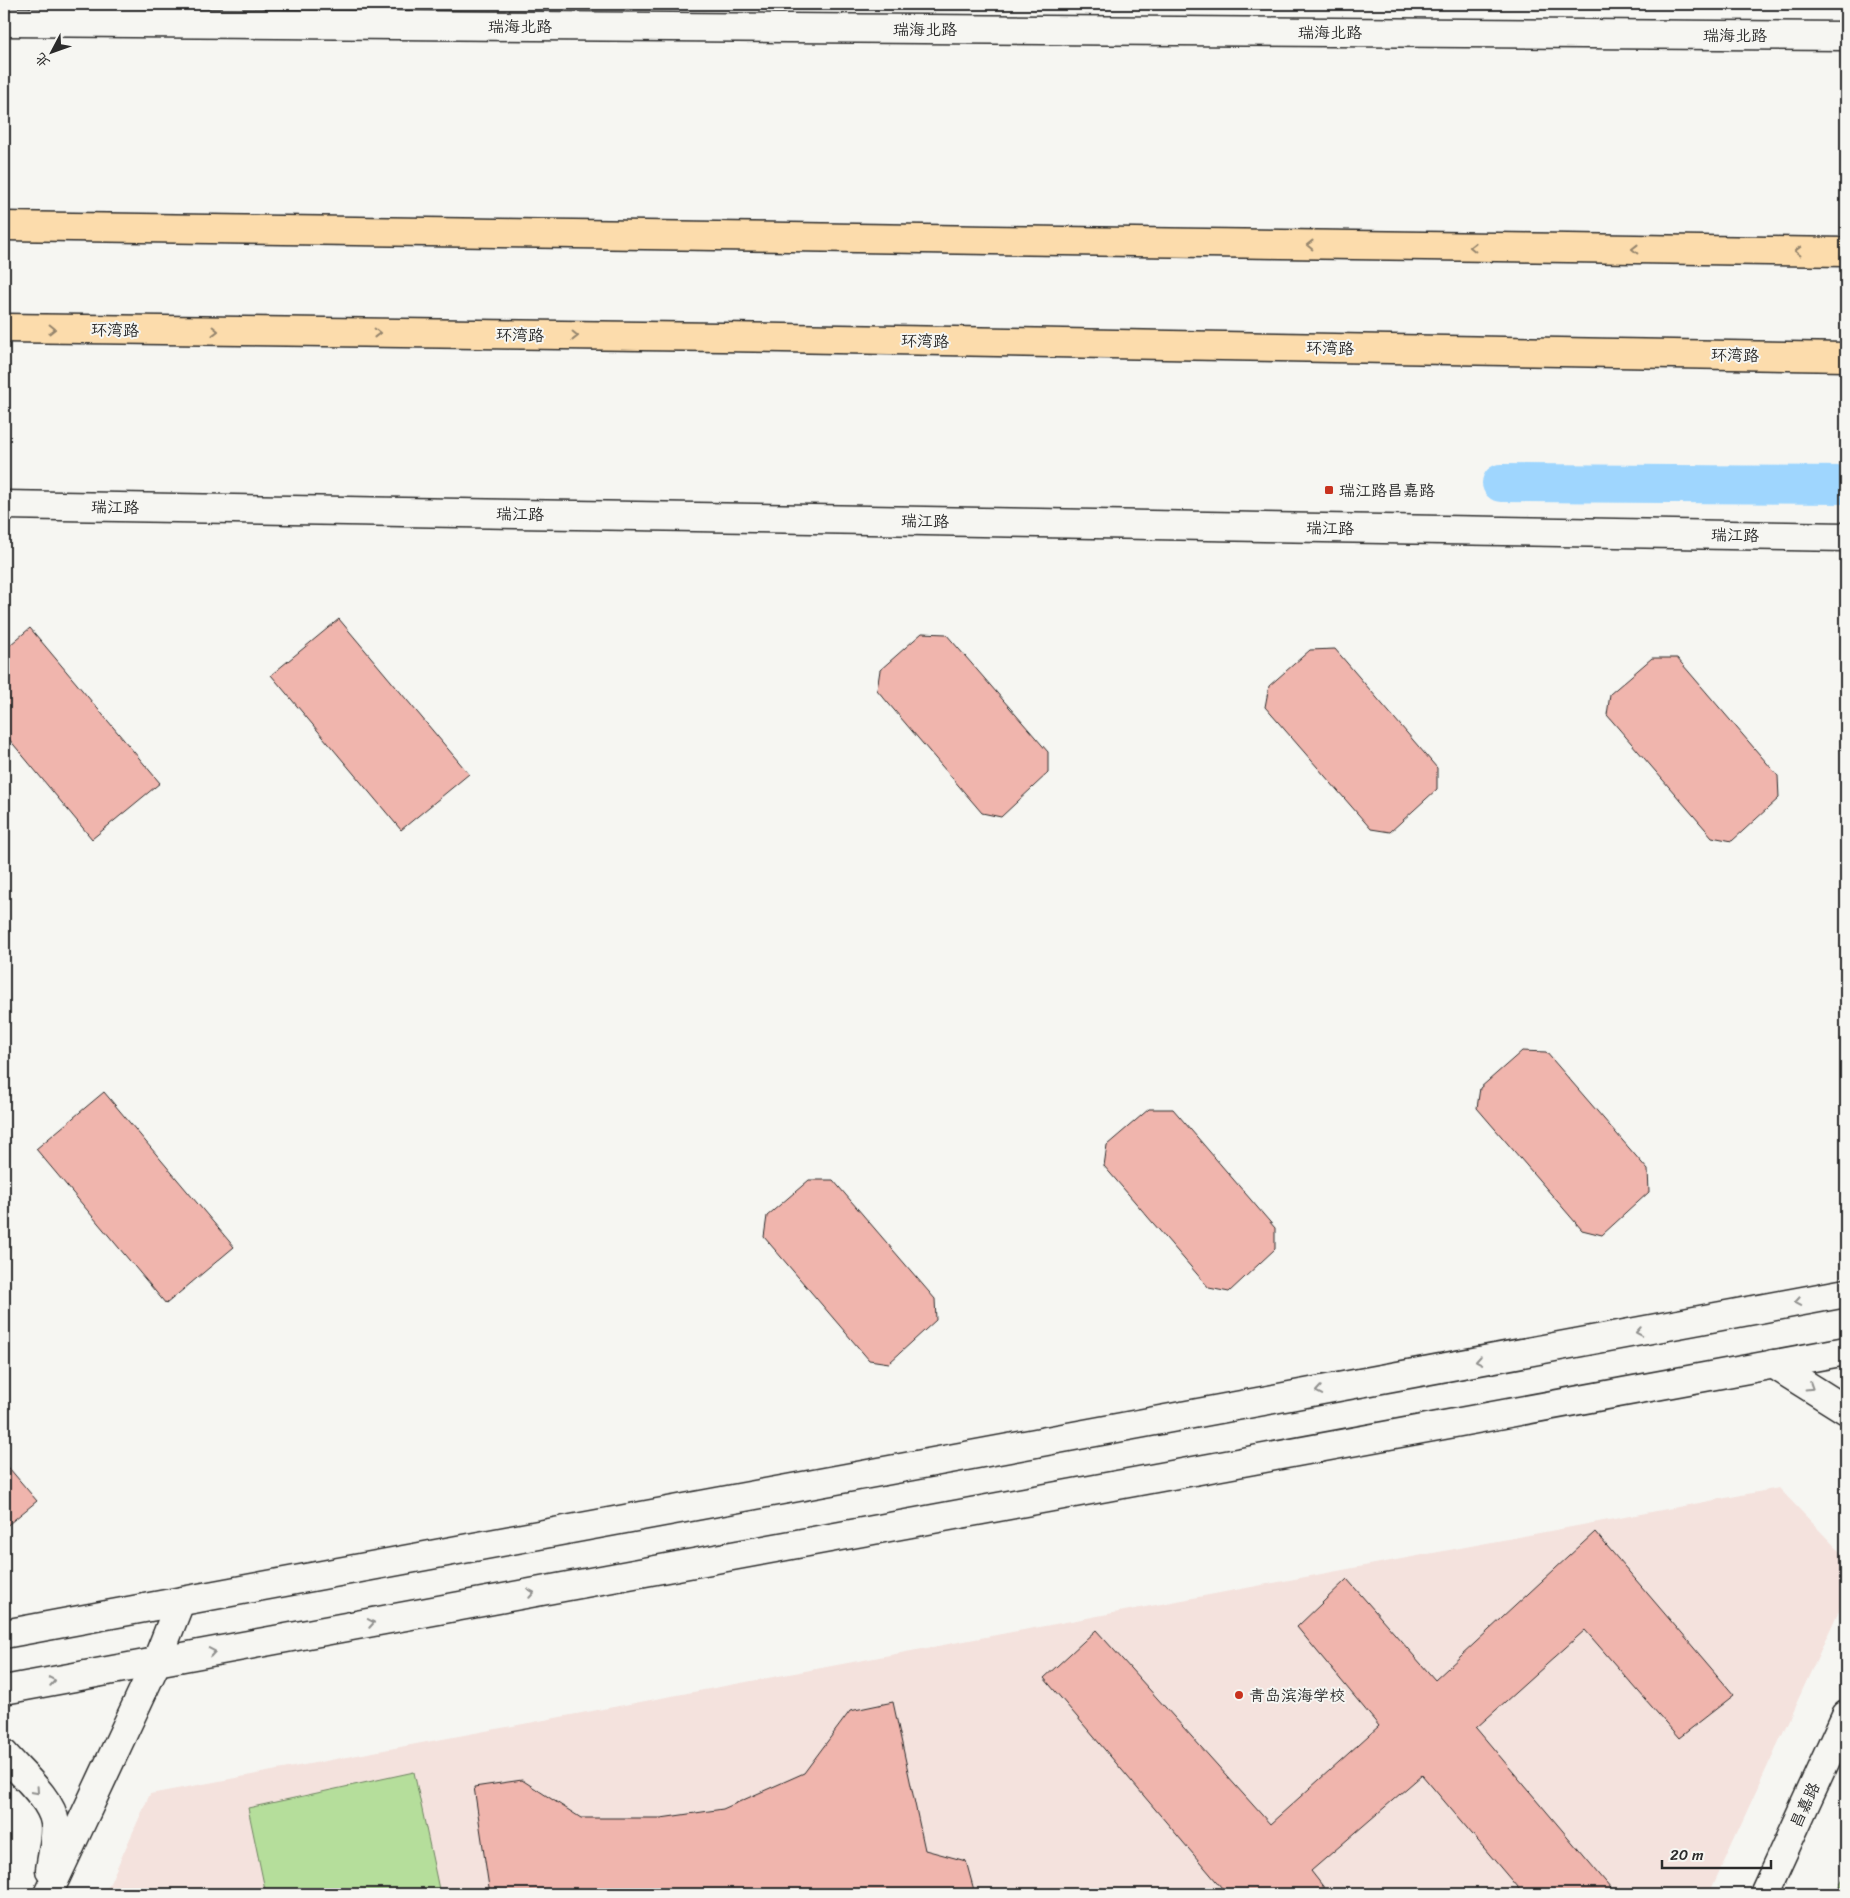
<svg xmlns="http://www.w3.org/2000/svg" width="1850" height="1898" viewBox="0 0 1850 1898" font-family="Sriracha,'LXGW WenKai TC',sans-serif">
<style>
.built{fill:#f4e2dd}
.garden{fill:#b5de9b;stroke:#708463}
.lines{fill:none;stroke-linecap:round;stroke-linejoin:round}
.canal{stroke:#9fd6fe;stroke-width:38}
.building{fill:#f0b5ad;stroke:#2b2b2b}
.minor-casing{stroke:#2b2b2b;stroke-width:31}
.highway-casing{stroke:#2b2b2b;stroke-width:31}
.minor{stroke:#f6f6f2;stroke-width:28}
.highway{stroke:#fcdcac;stroke-width:28}
.oneway{stroke:#94846c}
.oneway2{stroke:#90908e}
.poi-dot{fill:#c8321e;stroke:#f6f6f2;stroke-width:2}
.labels{text-anchor:middle;dominant-baseline:central;stroke-width:4;stroke-linejoin:round;paint-order:stroke}
.street-label{font-size:16px;fill:#2b2b2b;stroke:#f6f6f2}
.poi-label{font-size:16px;fill:#2b2b2b;stroke:#f6f6f2;text-anchor:start}
</style>
<rect width="100%" height="100%" fill="#f6f6f2"/>
<filter id="ink" filterUnits="userSpaceOnUse"><feTurbulence type="fractalNoise" baseFrequency=".02" numOctaves="2"/><feDisplacementMap in="SourceGraphic" scale="10" xChannelSelector="R" yChannelSelector="G"/><feConvolveMatrix kernelMatrix="1 2 1 2 8 2 1 2 1" color-interpolation-filters="sRGB"/></filter>
<g filter="url(#ink)">
<path class="built" d="M 1779,1488 L 1846,1558 L 1846,1595 L 1709,1894 L 105,1894 L 150,1794 Z"/>
<g class="garden">
<path d="M 414,1772 L 440,1894 L 266,1894 L 248,1808 Z"/>
<path d="M 1846,1872 L 1846,1894 L 1835,1894 Z"/>
</g>
<g class="lines">
<path class="canal" d="M 1501,483 L 1846,485"/>
</g>
<g class="building">
<path d="M 339,619 L 469,774 L 401,830 L 271,675 Z"/>
<path d="M 30,628 L 160,783 L 92,839 L 4,733 L 4,650 Z"/>
<path d="M 922,633 L 946,634 L 1048,752 L 1048,773 L 1001,817 L 982,813 L 877,690 L 880,670 Z"/>
<path d="M 1335,649 L 1437,768 L 1437,789 L 1390,832 L 1371,829 L 1265,707 L 1269,686 L 1310,650 Z"/>
<path d="M 1652,658 L 1677,658 L 1778,776 L 1779,798 L 1732,841 L 1712,837 L 1607,715 L 1610,694 Z"/>
<path d="M 1522,1051 L 1546,1052 L 1648,1170 L 1649,1192 L 1602,1235 L 1582,1230 L 1477,1108 L 1480,1088 Z"/>
<path d="M 104,1092 L 234,1247 L 166,1304 L 36,1149 Z"/>
<path d="M 1149,1109 L 1173,1109 L 1275,1228 L 1275,1249 L 1229,1292 L 1209,1288 L 1104,1166 L 1107,1145 Z"/>
<path d="M 809,1180 L 833,1180 L 935,1299 L 936,1320 L 889,1363 L 869,1360 L 764,1237 L 767,1216 Z"/>
<path d="M 4,1462 L 37,1501 L 4,1528 Z"/>
<path d="M 1595,1532 L 1734,1695 L 1679,1738 L 1585,1630 L 1476,1728 L 1616,1894 L 1523,1894 L 1422,1775 L 1311,1871 L 1329,1894 L 1227,1894 L 1044,1678 L 1096,1630 L 1270,1824 L 1379,1726 L 1297,1627 L 1347,1579 L 1435,1680 Z"/>
<path d="M 893,1702 L 925,1850 L 966,1861 L 975,1894 L 490,1894 L 474,1787 L 522,1780 L 581,1818 L 661,1818 L 723,1809 L 804,1773 L 850,1711 Z"/>
</g>
<g class="lines">
<defs>
<g id="minor">
<path d="M 4,22 L 1846,36"/>
<path d="M 4,505 L 1846,537"/>
<path d="M 1773,1364 L 1846,1410"/>
<path d="M 4,1634 L 1846,1293"/>
<path d="M 4,1690 L 1846,1351"/>
<path d="M 4,1754 C 19,1772 52,1799 55,1823 C 57,1838 52,1854 50,1870"/>
<path d="M 48,1894 L 156,1663 L 180,1602"/>
<path d="M 1764,1894 L 1846,1715"/>
</g>
<g id="highway">
<path d="M 4,226 L 1846,252"/>
<path d="M 4,328 L 722,337 L 1846,357"/>
</g>
</defs>
<use href="#minor" class="minor-casing"/>
<use href="#highway" class="highway-casing"/>
<use href="#minor" class="minor"/>
<use href="#highway" class="highway"/>
</g>
<defs><path id="oneway-chevron" d="M-2-3.5L2.5 0L-2 3.5" fill="none" stroke-width="1.6" stroke-linecap="round" stroke-linejoin="round" transform="scale(1.25)"/></defs>
<g class="oneway">
<use href="#oneway-chevron" transform="translate(1310 245) rotate(-179)"/>
<use href="#oneway-chevron" transform="translate(1473 247) rotate(-179)"/>
<use href="#oneway-chevron" transform="translate(1635 249) rotate(-179)"/>
<use href="#oneway-chevron" transform="translate(1798 251) rotate(-179)"/>
<use href="#oneway-chevron" transform="translate(52 329) rotate(1)"/>
<use href="#oneway-chevron" transform="translate(215 331) rotate(1)"/>
<use href="#oneway-chevron" transform="translate(377 333) rotate(1)"/>
<use href="#oneway-chevron" transform="translate(575 336) rotate(1)"/>
</g>
<g class="oneway2">
<use href="#oneway-chevron" transform="translate(1798 1302) rotate(170)"/>
<use href="#oneway-chevron" transform="translate(1639 1332) rotate(170)"/>
<use href="#oneway-chevron" transform="translate(1479 1361) rotate(170)"/>
<use href="#oneway-chevron" transform="translate(1810 1387) rotate(32)"/>
<use href="#oneway-chevron" transform="translate(1319 1391) rotate(170)"/>
<use href="#oneway-chevron" transform="translate(531 1593) rotate(-10)"/>
<use href="#oneway-chevron" transform="translate(371 1623) rotate(-10)"/>
<use href="#oneway-chevron" transform="translate(212 1652) rotate(-10)"/>
<use href="#oneway-chevron" transform="translate(52 1681) rotate(-10)"/>
<use href="#oneway-chevron" transform="translate(36 1791) rotate(48)"/>
</g>
</g>
<g class="poi-dot">
<rect x="1324" y="485" width="10" height="10" rx="2.5"/>
<circle cx="1239" cy="1695" r="5"/>
</g>
<g class="labels">
<g class="street-label">
<text x="520" y="26">瑞海北路</text>
<text x="925" y="29">瑞海北路</text>
<text x="1330" y="32">瑞海北路</text>
<text x="1735" y="35">瑞海北路</text>
<text transform="translate(115 330) rotate(1)">环湾路</text>
<text transform="translate(520 335) rotate(1)">环湾路</text>
<text transform="translate(925 341) rotate(1)">环湾路</text>
<text transform="translate(1330 348) rotate(1)">环湾路</text>
<text transform="translate(1735 355) rotate(1)">环湾路</text>
<text transform="translate(115 507) rotate(1)">瑞江路</text>
<text transform="translate(520 514) rotate(1)">瑞江路</text>
<text transform="translate(925 521) rotate(1)">瑞江路</text>
<text transform="translate(1330 528) rotate(1)">瑞江路</text>
<text transform="translate(1735 535) rotate(1)">瑞江路</text>
<text transform="translate(1805 1805) rotate(-65)">昌嘉路</text>
</g>
<g class="poi-label">
<text x="1339" y="490">瑞江路昌嘉路</text>
<text x="1249" y="1695">青岛滨海学校</text>
</g>
</g>
<rect width="1850" height="1898" fill="none" stroke="#f6f6f2" stroke-width="20"/>
<rect x="10" y="10" width="1830" height="1878" fill="none" stroke="#2b2b2b" stroke-width="2" filter="url(#ink)"/>
<g transform="translate(52 52) rotate(229)" stroke="#f6f6f2" stroke-width="4" paint-order="stroke">
<path d="M0-4L9 19L0 12L-9 19Z" fill="#2b2b2b"/>
<text y="-8" font-size="14" font-weight="bold" text-anchor="middle" fill="#2b2b2b">北</text>
</g>
<path d="M1662 1860v8h109v-8" fill="none" stroke="#2b2b2b" stroke-width="2.5"/>
<text x="1670" y="1860" font-size="15" fill="#2b2b2b" stroke="#f6f6f2" stroke-width="4" paint-order="stroke">20 m</text>
</svg>
